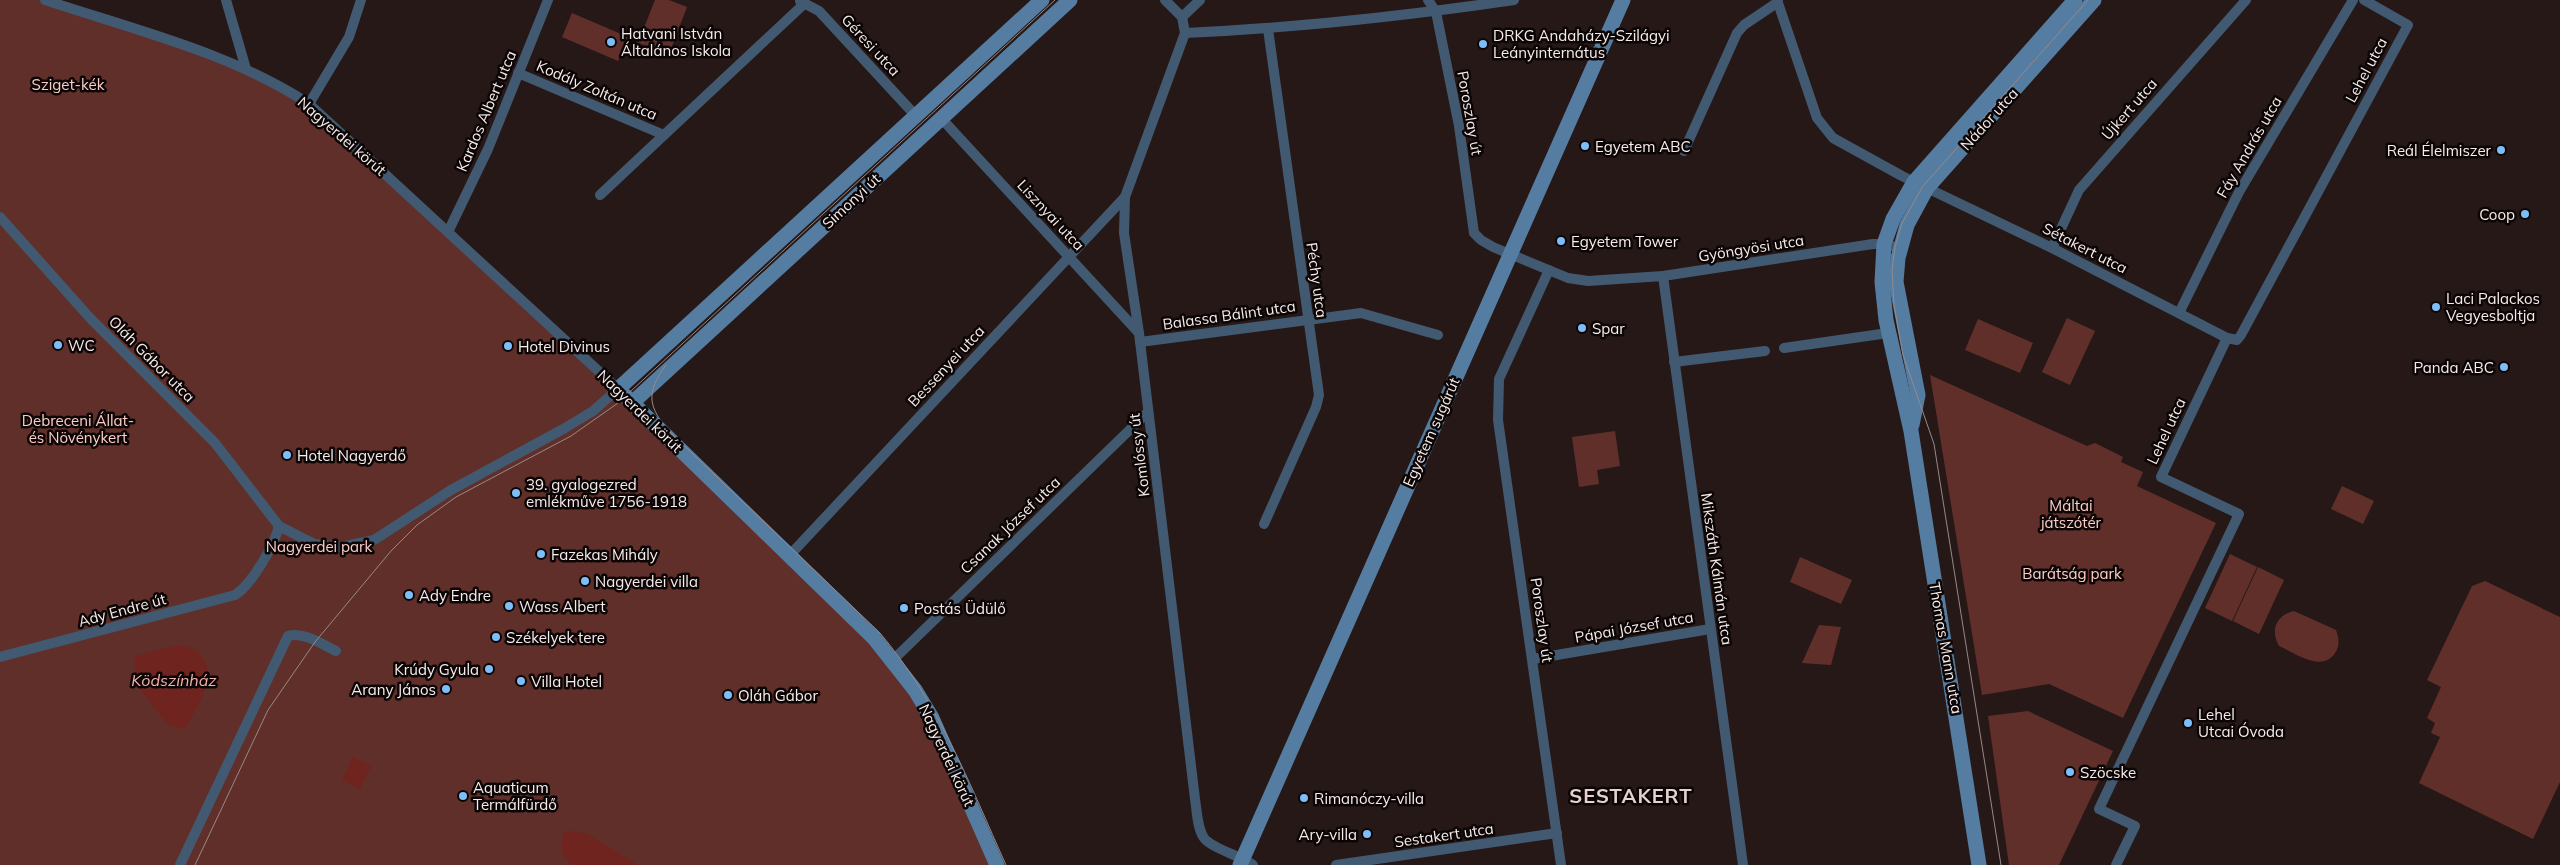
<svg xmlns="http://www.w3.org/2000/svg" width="2560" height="865" viewBox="0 0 2560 865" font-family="Mulish,sans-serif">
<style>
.green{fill:#612f2a}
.water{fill:#702420}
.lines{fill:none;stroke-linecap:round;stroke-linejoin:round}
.street{stroke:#415a71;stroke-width:10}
.secondary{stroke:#557da2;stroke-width:15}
.tram{stroke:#968988;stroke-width:1}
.poi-dot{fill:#7dbef9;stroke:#0b0605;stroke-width:2}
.labels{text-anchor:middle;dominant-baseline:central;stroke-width:5;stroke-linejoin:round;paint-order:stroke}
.poi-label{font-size:15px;fill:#f7eceb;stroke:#0b0605;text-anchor:start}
.street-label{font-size:15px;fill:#f7eceb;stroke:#0b0605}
.park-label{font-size:15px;fill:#fdcdc7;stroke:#0b0605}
.water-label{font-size:16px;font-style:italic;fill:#f6b1a9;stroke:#0b0605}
.district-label{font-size:20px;font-weight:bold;letter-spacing:1px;fill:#e5d1ce;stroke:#0b0605}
</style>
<rect width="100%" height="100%" fill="#261817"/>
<g class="green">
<path d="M 0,0 L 45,0 L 218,58 L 280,85 L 470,252 L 874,638 L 925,717 L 992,865 L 0,865 Z"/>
<path d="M 655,0 L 669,0 L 687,7 L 669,54 L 638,43 Z"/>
<path d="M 572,13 L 628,37 L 618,61 L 562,37 Z"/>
<path d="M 2067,318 L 2095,331 L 2070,385 L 2042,372 Z"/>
<path d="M 1978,319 L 2033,343 L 2020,373 L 1965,350 Z"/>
<path d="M 1930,375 L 2087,446 L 2095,443 L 2123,457 L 2121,462 L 2143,472 L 2137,486 L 2216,523 L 2123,718 L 2049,684 L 1982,695 Z"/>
<path d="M 1615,431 L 1620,466 L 1597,470 L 1599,484 L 1579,487 L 1572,437 Z"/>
<path d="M 2342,486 L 2374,501 L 2363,524 L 2331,509 Z"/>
<path d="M 2230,554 L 2257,567 L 2232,621 L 2205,608 Z"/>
<path d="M 1800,557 L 1852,580 L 1841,604 L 1790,582 Z"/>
<path d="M 2258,567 L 2284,580 L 2259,634 L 2233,621 Z"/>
<path d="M 2485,581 L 2560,617 L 2560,782 L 2533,839 L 2419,783 L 2440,737 L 2431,733 L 2435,723 L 2427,718 L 2441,687 L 2427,680 L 2472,586 Z"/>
<path d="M 2294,611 L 2336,630 C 2339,638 2340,646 2335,653 C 2322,673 2295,653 2279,646 C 2270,630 2276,615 2294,611 Z"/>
<path d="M 1819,625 L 1841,627 L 1831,665 L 1802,663 Z"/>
<path d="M 2028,711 L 2113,751 L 2059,865 L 2009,865 L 1988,716 Z"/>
</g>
<g class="water">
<path d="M 175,646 C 184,645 193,647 200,654 C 221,675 195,709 185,730 L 166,723 L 137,685 L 134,656 Z"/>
<path d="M 353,757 L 371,766 L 360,789 L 342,780 Z"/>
<path d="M 569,831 L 588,834 L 638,865 L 572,865 C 563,856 557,844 565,832 Z"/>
</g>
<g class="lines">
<g class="street">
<path d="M 226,0 L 246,69"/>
<path d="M 1165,0 L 1182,17 L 1185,33"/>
<path d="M 1428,0 L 1436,12 L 1459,126 L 1474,233 L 1481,240 L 1493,247 L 1568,278 L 1588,281 L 1663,276 L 1873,244 L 1884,244 L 1900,248"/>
<path d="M 1777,0 L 1817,118 L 1833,138 L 1902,176 L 2052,248 L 2227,338"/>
<path d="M 800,1 L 819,11 L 916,116"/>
<path d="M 1182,17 L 1200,0"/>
<path d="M 1185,33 L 1125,197 L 1124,233 L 1139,333 L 1195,799 C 1197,811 1197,828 1204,838 C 1211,848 1241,856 1253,865"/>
<path d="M 1185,33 C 1295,28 1405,16 1514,0"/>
<path d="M 518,73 L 664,135"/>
<path d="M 309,104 L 349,37 L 361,0"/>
<path d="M 941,118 L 1139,333"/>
<path d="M 1684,151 L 1737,33 L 1744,25 L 1778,2"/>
<path d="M 600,195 L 805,3"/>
<path d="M 0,217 L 90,318 L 215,443 L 279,526 L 314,544 L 341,547 L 374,540 L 451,490 L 565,428 L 593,411 L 618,389 L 309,104 C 232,53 132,29 45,0"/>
<path d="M 448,232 L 488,149 L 548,0"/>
<path d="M 2052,248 L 2079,190 L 2246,0"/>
<path d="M 1549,270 L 1499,379 L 1498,420 L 1561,865"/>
<path d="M 1663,276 L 1743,865"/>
<path d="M 2179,313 L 2239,192 L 2353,0"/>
<path d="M 1140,342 L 1361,313 L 1438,335"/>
<path d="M 1784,348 L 1888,333"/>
<path d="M 1674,362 L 1765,351"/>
<path d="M 1264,524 L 1316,407 L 1319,395 L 1268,29"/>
<path d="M 789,556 L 1125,197"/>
<path d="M 0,657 L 235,595 C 252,584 274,546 279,526"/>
<path d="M 1533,659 L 1710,629"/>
<path d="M 893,660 L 1148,412"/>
<path d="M 180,865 L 288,636 C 303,631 323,645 336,651"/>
<path d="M 1336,865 L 1557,833"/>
<path d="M 2116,865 L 2135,826 L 2099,809 L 2239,514 L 2161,477 L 2227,338 L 2237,340 L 2241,335 L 2408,25 L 2364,0"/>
</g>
<g class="secondary">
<path d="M 632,403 L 1070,0"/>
<path d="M 1912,425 L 1918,395 L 1896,282 L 1898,258 L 1907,225 L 1927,188 L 2094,0"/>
<path d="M 997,865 L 932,718 L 915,690 L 874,638 L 618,389 L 1042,0"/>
<path d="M 1240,865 L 1623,0"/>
<path d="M 1979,865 L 1911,431 L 1886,320 L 1882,282 L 1884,244 L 1893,219 L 1914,182 L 2075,0"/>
</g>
<g class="tram">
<path d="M 666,365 C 645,393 648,408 671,433 L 880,633 C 939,703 969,783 1006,865"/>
<path d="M 195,865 L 268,710 L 315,642 L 391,551 L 417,525 L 456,497 L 571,436 L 618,403 L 1055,0"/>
<path d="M 2001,865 L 1934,444 L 1903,355 L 1894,305 L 1892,270 L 1895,247 L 1902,223 L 1923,186 L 2088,0"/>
</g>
</g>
<g class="poi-dot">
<circle cx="611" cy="42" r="5"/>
<circle cx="1483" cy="44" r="5"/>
<circle cx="1585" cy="146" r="5"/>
<circle cx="2501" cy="150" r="5"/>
<circle cx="2525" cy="214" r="5"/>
<circle cx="1561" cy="241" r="5"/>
<circle cx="2436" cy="307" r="5"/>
<circle cx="1582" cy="328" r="5"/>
<circle cx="58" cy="345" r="5"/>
<circle cx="508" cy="346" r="5"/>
<circle cx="2504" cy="367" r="5"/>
<circle cx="287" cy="455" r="5"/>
<circle cx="516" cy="493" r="5"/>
<circle cx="541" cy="554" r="5"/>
<circle cx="585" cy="581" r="5"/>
<circle cx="409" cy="595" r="5"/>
<circle cx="509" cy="606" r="5"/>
<circle cx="904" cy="608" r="5"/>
<circle cx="496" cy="637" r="5"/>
<circle cx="489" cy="669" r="5"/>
<circle cx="521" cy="681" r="5"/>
<circle cx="446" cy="689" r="5"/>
<circle cx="728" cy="695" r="5"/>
<circle cx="2188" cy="723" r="5"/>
<circle cx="2070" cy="772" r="5"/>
<circle cx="463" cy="796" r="5"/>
<circle cx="1304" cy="798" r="5"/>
<circle cx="1367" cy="834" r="5"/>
</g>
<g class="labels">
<g class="poi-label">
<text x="621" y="33">Hatvani István<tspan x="621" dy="17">Általános Iskola</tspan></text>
<text x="1493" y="35">DRKG Andaházy-Szilágyi<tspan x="1493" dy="17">Leányinternátus</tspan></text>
<text x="1595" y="146">Egyetem ABC</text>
<text x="2491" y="150" text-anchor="end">Reál Élelmiszer</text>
<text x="2515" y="214" text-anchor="end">Coop</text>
<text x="1571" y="241">Egyetem Tower</text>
<text x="2446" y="298">Laci Palackos<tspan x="2446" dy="17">Vegyesboltja</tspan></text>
<text x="1592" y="328">Spar</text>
<text x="68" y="345">WC</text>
<text x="518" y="346">Hotel Divinus</text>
<text x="2494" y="367" text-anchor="end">Panda ABC</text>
<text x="297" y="455">Hotel Nagyerdő</text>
<text x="526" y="484">39. gyalogezred<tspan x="526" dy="17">emlékműve 1756-1918</tspan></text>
<text x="551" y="554">Fazekas Mihály</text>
<text x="595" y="581">Nagyerdei villa</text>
<text x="419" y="595">Ady Endre</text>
<text x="519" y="606">Wass Albert</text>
<text x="914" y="608">Postás Üdülő</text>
<text x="506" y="637">Székelyek tere</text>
<text x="479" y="669" text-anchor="end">Krúdy Gyula</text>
<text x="531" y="681">Villa Hotel</text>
<text x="436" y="689" text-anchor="end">Arany János</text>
<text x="738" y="695">Oláh Gábor</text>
<text x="2198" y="714">Lehel<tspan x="2198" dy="17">Utcai Óvoda</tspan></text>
<text x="2080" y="772">Szöcske</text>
<text x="473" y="787">Aquaticum<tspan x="473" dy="17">Termálfürdő</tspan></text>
<text x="1314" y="798">Rimanóczy-villa</text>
<text x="1357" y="834" text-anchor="end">Ary-villa</text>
</g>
<g class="street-label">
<text transform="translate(871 45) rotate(47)">Géresi utca</text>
<text transform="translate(2366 70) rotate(-62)">Lehel utca</text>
<text transform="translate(597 90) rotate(23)">Kodály Zoltán utca</text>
<text transform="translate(2129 109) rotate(-49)">Újkert utca</text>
<text transform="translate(486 111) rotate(-67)">Kardos Albert utca</text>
<text transform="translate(1470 113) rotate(80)">Poroszlay út</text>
<text transform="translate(1989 119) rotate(-48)">Nádor utca</text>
<text transform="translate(342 136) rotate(41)">Nagyerdei körút</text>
<text transform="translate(2249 147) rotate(-60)">Fáy András utca</text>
<text transform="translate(851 201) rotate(-43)">Simonyi út</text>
<text transform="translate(1051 215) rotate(47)">Lisznyai utca</text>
<text transform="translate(1751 248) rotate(-9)">Gyöngyösi utca</text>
<text transform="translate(2085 248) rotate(27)">Sétakert utca</text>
<text transform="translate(1317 280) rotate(82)">Péchy utca</text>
<text transform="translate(1229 315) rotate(-8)">Balassa Bálint utca</text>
<text transform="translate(152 359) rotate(45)">Oláh Gábor utca</text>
<text transform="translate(946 366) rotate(-47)">Bessenyei utca</text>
<text transform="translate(640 411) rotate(44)">Nagyerdei körút</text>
<text transform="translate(2166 431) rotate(-65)">Lehel utca</text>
<text transform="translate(1431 432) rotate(-66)">Egyetem sugárút</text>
<text transform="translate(1139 455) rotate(-97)">Komlóssy út</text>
<text transform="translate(1010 525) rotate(-44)">Csanak József utca</text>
<text transform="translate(1717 569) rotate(82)">Mikszáth Kálmán utca</text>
<text transform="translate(122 610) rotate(-15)">Ady Endre út</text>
<text transform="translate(1542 620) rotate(82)">Poroszlay út</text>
<text transform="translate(1634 627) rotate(-10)">Pápai József utca</text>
<text transform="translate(1946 648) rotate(80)">Thomas Mann utca</text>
<text transform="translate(947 755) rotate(65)">Nagyerdei körút</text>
<text transform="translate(1444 835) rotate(-8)">Sestakert utca</text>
</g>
<g class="park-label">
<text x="68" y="84">Sziget-kék</text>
<text x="78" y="420">Debreceni Állat-<tspan x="78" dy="17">és Növénykert</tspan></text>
<text x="2071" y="505">Máltai<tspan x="2071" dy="17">játszótér</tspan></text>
<text x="319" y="546">Nagyerdei park</text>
<text x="2072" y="573">Barátság park</text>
</g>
<g class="water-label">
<text x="174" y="680">Ködszínház</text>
</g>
<g class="district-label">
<text x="1631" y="795">SESTAKERT</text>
</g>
</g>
</svg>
